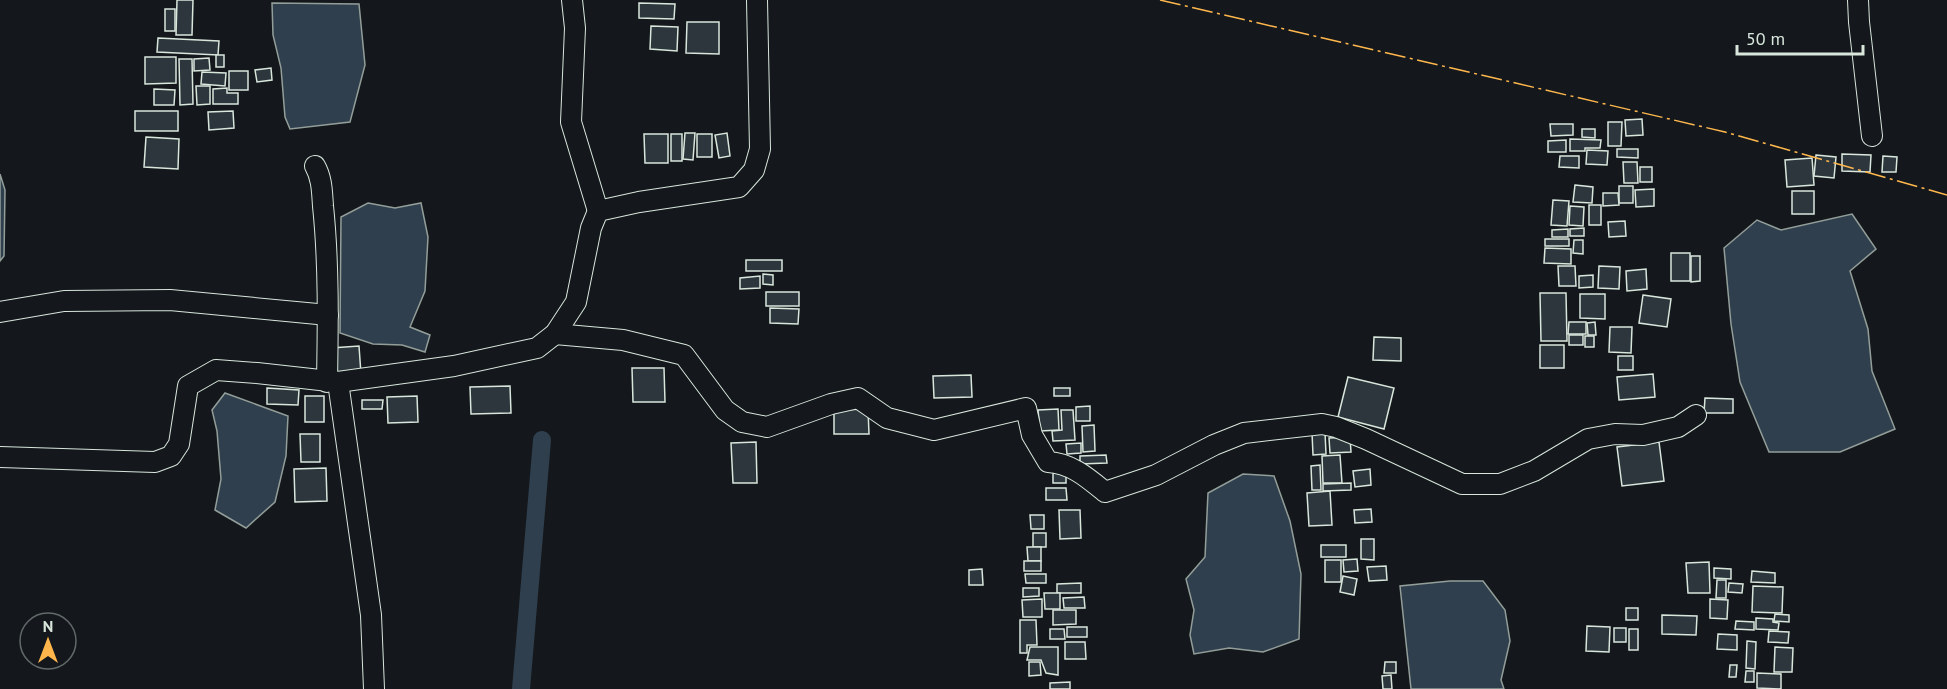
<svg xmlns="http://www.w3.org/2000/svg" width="1947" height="689" viewBox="0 0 1947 689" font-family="'PT Sans',sans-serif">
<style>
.water{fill:#2f3f4d;stroke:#939e99;stroke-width:1.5}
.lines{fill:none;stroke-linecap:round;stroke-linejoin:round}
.canal{stroke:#2f3f4d;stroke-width:18}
.building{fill:#2c363c;stroke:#d8e6dc;stroke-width:1.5}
.minor-casing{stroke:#d8e6dc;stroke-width:22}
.minor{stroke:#14181c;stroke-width:20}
.power{stroke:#ffb74d;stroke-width:1.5;stroke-dasharray:21 4.5 3 4.5;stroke-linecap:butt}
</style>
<rect width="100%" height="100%" fill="#14181c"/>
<g class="water">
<path d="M 272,3 L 359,4 L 365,65 L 350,122 L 290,129 L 285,117 L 281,68 L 273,35 Z"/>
<path d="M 0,174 L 5,190 L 4,256 L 0,261 Z"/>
<path d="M 368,203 L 395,208 L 421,203 L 428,237 L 425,291 L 410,327 L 430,335 L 425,352 L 402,345 L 373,344 L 340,333 L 341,217 Z"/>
<path d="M 1852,214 L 1876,249 L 1850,271 L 1868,329 L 1872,371 L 1895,429 L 1840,452 L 1769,452 L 1740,382 L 1731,324 L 1724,248 L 1757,220 L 1781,230 Z"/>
<path d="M 225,393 L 288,416 L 286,456 L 275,502 L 246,528 L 215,510 L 221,479 L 217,431 L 212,410 Z"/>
<path d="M 1243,474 L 1274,476 L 1290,521 L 1301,574 L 1299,639 L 1263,652 L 1229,648 L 1194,654 L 1190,635 L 1194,610 L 1186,579 L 1205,557 L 1208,493 Z"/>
<path d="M 1450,581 L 1483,581 L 1505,610 L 1510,641 L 1501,680 L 1504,689 L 1411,689 L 1400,586 Z"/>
</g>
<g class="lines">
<path class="canal" d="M 521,689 L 542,440"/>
</g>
<g class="building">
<path d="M 177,0 L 193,0 L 192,35 L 176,35 Z"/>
<path d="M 639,3 L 675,4 L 674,19 L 639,18 Z"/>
<rect x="165" y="9" width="10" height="22"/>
<path d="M 687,22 L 719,22 L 719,54 L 686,53 Z"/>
<path d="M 651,26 L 678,27 L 677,51 L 650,49 Z"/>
<path d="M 158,38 L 219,41 L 218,55 L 157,52 Z"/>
<rect x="216" y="55" width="8" height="12"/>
<path d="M 145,57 L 176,57 L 176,83 L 145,84 Z"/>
<path d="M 209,58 L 210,70 L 194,71 L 194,59 Z"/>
<path d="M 179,59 L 192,59 L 193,104 L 180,105 Z"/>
<path d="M 271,68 L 272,80 L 257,82 L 255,70 Z"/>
<rect x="229" y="71" width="19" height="19"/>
<path d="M 202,72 L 226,73 L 225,86 L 201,84 Z"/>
<path d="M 196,86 L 210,86 L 210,104 L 197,105 Z"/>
<path d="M 227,88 L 227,93 L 238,93 L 238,104 L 213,104 L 213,89 Z"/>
<path d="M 154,89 L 175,90 L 174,105 L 154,105 Z"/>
<rect x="135" y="111" width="43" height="20"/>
<path d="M 233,111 L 234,128 L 209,130 L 208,112 Z"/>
<path d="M 1642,119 L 1643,135 L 1626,136 L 1625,120 Z"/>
<path d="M 1608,122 L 1622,122 L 1621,146 L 1608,146 Z"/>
<path d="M 1550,124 L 1573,124 L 1573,135 L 1551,136 Z"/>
<path d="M 1582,129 L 1595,129 L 1595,138 L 1582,137 Z"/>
<path d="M 685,133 L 695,133 L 693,160 L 683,159 Z"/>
<path d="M 727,133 L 730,156 L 719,158 L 715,135 Z"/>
<path d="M 644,134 L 668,134 L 668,163 L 645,163 Z"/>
<rect x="671" y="134" width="11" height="27"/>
<rect x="697" y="134" width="15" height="23"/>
<path d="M 146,137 L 179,139 L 178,169 L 144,167 Z"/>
<path d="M 1570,139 L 1601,140 L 1600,148 L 1585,148 L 1585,151 L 1570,151 Z"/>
<path d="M 1566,140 L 1566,152 L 1548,152 L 1548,141 Z"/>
<path d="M 1617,149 L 1638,149 L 1638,158 L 1617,157 Z"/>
<path d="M 1587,150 L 1608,151 L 1607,165 L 1586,164 Z"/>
<path d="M 1842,154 L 1871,155 L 1870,172 L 1842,171 Z"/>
<path d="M 1816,155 L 1836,157 L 1834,178 L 1814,176 Z"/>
<path d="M 1560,156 L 1579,156 L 1579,168 L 1559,167 Z"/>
<path d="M 1883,156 L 1897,157 L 1896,172 L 1882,172 Z"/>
<path d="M 1812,158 L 1814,185 L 1787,187 L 1785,160 Z"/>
<path d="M 1623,162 L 1637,162 L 1638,183 L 1624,183 Z"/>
<rect x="1640" y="167" width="12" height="15"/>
<path d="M 1575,185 L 1593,187 L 1592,203 L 1573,202 Z"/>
<rect x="1619" y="186" width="14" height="17"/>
<path d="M 1654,189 L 1654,206 L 1636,207 L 1635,190 Z"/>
<rect x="1792" y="191" width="22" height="23"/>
<path d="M 1603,193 L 1618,193 L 1619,205 L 1603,206 Z"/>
<path d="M 1553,200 L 1569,201 L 1567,226 L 1551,225 Z"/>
<rect x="1589" y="205" width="12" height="20"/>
<path d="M 1570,206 L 1584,207 L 1583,226 L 1569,225 Z"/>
<path d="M 1625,221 L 1626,236 L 1609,237 L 1608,222 Z"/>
<path d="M 1584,228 L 1584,236 L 1570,236 L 1570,229 Z"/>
<path d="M 1568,229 L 1568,237 L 1552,237 L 1552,230 Z"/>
<rect x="1545" y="239" width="24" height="7"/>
<path d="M 1574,240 L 1583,240 L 1583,254 L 1573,253 Z"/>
<path d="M 1545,248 L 1571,249 L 1571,264 L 1544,263 Z"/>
<rect x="1671" y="253" width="19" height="28"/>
<path d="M 1691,256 L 1700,256 L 1700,281 L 1691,282 Z"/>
<rect x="746" y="260" width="36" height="11"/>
<path d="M 1558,266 L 1575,266 L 1576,286 L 1559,286 Z"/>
<path d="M 1599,266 L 1620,267 L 1619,289 L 1598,288 Z"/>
<path d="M 1646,269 L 1647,289 L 1627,291 L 1626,271 Z"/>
<path d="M 763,274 L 773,275 L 773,285 L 763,284 Z"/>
<path d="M 1593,275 L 1593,287 L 1579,288 L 1579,276 Z"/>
<path d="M 760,276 L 760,288 L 740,289 L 740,278 Z"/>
<rect x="766" y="292" width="33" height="14"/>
<path d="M 1540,293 L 1566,293 L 1567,341 L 1541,341 Z"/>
<path d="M 1580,294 L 1605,294 L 1605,319 L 1580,318 Z"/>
<path d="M 1643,295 L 1671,299 L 1667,327 L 1639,323 Z"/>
<path d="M 770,308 L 799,309 L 798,324 L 770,323 Z"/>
<path d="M 1569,322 L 1586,322 L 1586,334 L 1568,334 Z"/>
<path d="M 1595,322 L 1596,335 L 1588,335 L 1587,323 Z"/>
<path d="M 1610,327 L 1632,327 L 1631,353 L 1609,352 Z"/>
<rect x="1569" y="335" width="14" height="10"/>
<rect x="1585" y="336" width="9" height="11"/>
<path d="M 1374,337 L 1401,338 L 1401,361 L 1373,360 Z"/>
<rect x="1540" y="345" width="24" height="23"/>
<path d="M 359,346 L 361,374 L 333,375 L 331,348 Z"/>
<rect x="1618" y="356" width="15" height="14"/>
<path d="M 632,368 L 664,368 L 665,402 L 633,402 Z"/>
<path d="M 1653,374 L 1655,397 L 1619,400 L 1617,377 Z"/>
<path d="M 971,375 L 972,397 L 934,398 L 933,376 Z"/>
<path d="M 1348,377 L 1394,388 L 1384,429 L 1338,417 Z"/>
<path d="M 510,386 L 511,413 L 471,414 L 470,387 Z"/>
<path d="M 267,388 L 299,390 L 298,405 L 267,404 Z"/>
<rect x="1054" y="388" width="16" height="8"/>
<rect x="305" y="396" width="19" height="26"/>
<path d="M 417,396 L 418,422 L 388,423 L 387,397 Z"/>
<path d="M 1705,398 L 1733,399 L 1733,413 L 1704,413 Z"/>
<path d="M 362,400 L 383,400 L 382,409 L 362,409 Z"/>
<path d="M 1090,406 L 1090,421 L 1076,421 L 1076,407 Z"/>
<path d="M 868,409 L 869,434 L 834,434 L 834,410 Z"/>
<path d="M 1058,409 L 1059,430 L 1040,431 L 1038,410 Z"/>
<path d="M 1061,410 L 1073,410 L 1075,440 L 1053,441 L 1052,431 L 1062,430 Z"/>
<path d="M 1094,425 L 1095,451 L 1083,452 L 1082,426 Z"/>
<path d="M 1325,432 L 1326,454 L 1313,455 L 1312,433 Z"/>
<path d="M 300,434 L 320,434 L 320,462 L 301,462 Z"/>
<path d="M 1350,437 L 1351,452 L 1330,453 L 1329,438 Z"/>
<path d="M 756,442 L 757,483 L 733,483 L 731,443 Z"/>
<path d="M 1659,442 L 1664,481 L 1622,486 L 1617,447 Z"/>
<path d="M 1081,443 L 1081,453 L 1067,454 L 1066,444 Z"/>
<path d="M 1106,455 L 1107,463 L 1080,464 L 1080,456 Z"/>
<path d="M 1340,455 L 1342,483 L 1323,483 L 1322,456 Z"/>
<path d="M 1320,465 L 1321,490 L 1312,490 L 1311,466 Z"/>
<path d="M 326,468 L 327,501 L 295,502 L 294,469 Z"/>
<path d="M 1370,469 L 1371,485 L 1355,487 L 1353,471 Z"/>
<rect x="1053" y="471" width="13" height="12"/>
<path d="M 1351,483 L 1351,490 L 1323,491 L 1323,484 Z"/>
<path d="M 1046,488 L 1066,488 L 1067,500 L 1046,500 Z"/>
<path d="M 1330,491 L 1332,525 L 1309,526 L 1307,493 Z"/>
<path d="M 1371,509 L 1372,522 L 1355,523 L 1354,510 Z"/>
<path d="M 1059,510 L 1080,510 L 1081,538 L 1060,539 Z"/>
<path d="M 1030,515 L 1044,515 L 1044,529 L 1031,529 Z"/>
<rect x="1033" y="533" width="13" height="14"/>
<path d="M 1361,539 L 1374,539 L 1374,560 L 1361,559 Z"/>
<rect x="1321" y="545" width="25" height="12"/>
<path d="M 1027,547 L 1041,547 L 1041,561 L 1028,561 Z"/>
<path d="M 1357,559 L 1358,571 L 1344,572 L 1343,560 Z"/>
<rect x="1325" y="560" width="16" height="22"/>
<rect x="1024" y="561" width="17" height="10"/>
<path d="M 1709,562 L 1710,593 L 1688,593 L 1686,563 Z"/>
<path d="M 1386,566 L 1387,580 L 1369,581 L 1367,567 Z"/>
<path d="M 1714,568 L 1731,569 L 1731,579 L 1714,578 Z"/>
<path d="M 982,569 L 983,585 L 969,585 L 969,570 Z"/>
<path d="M 1752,571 L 1775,573 L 1775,583 L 1751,582 Z"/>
<path d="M 1025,574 L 1046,574 L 1046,583 L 1026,583 Z"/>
<path d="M 1343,576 L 1357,579 L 1354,595 L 1340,592 Z"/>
<path d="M 1717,580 L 1726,580 L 1726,598 L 1716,598 Z"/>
<path d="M 1081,583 L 1081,593 L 1057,593 L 1057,584 Z"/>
<path d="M 1729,583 L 1743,584 L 1742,593 L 1728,592 Z"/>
<path d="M 1753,586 L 1783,587 L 1782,613 L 1752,612 Z"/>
<path d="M 1023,588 L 1039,588 L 1039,596 L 1023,597 Z"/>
<path d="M 1044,593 L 1060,593 L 1060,609 L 1045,609 Z"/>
<path d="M 1084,597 L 1085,608 L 1064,608 L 1063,598 Z"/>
<path d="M 1042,599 L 1042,617 L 1023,617 L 1022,600 Z"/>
<path d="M 1710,599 L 1728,600 L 1727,619 L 1710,618 Z"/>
<rect x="1626" y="608" width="12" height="12"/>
<path d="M 1053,610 L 1076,610 L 1076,624 L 1053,625 Z"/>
<path d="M 1775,614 L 1789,615 L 1789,622 L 1774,621 Z"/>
<path d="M 1662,615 L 1697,616 L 1696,635 L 1662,634 Z"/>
<path d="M 1756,618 L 1773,619 L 1773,622 L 1779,623 L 1778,630 L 1756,629 Z"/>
<path d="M 1020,620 L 1036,620 L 1037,645 L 1027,645 L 1027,653 L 1020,653 Z"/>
<path d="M 1736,621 L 1754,622 L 1754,630 L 1735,629 Z"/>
<path d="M 1587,626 L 1610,627 L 1609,652 L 1586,651 Z"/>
<rect x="1067" y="627" width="20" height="10"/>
<rect x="1614" y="628" width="12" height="14"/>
<path d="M 1050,629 L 1064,629 L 1065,639 L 1050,639 Z"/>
<rect x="1629" y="629" width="9" height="21"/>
<path d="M 1769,631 L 1789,632 L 1788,643 L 1768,642 Z"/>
<path d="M 1718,634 L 1737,635 L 1737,650 L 1717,649 Z"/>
<path d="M 1747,641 L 1756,642 L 1755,669 L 1746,668 Z"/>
<path d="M 1065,642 L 1085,642 L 1086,659 L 1065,659 Z"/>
<path d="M 1030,647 L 1058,647 L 1058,675 L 1046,673 L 1041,660 L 1027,660 Z"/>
<path d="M 1775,647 L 1793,648 L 1792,672 L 1774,672 Z"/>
<path d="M 1029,662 L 1040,662 L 1041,675 L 1029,676 Z"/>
<path d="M 1385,662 L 1396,662 L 1396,673 L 1384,673 Z"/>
<path d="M 1730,665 L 1737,665 L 1736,677 L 1729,677 Z"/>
<path d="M 1746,671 L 1754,671 L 1754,682 L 1745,682 Z"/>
<path d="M 1757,673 L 1781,674 L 1781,689 L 1757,688 Z"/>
<path d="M 1391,675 L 1392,689 L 1383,689 L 1382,676 Z"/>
<path d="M 1070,682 L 1070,689 L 1050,689 L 1050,683 Z"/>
</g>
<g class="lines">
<defs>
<g id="minor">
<path d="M 572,0 L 575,28 L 571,122 L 598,211"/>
<path d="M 1858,0 L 1859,22 L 1872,136"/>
<path d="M 315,166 C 322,178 322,192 323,206 C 329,264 328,324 327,382"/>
<path d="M 0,312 L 64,301 L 170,300 L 328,315"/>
<path d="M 555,334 L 623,340 L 684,355 L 725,410 L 742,422 L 767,427 L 831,404 L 858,398 L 887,418 L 934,430 L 1026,408 L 1032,435 L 1048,462 C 1071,463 1088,478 1105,492 L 1156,475 L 1214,445 L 1244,433 L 1322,424 L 1336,427 L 1366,439 L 1462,484 L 1500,484 L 1534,471 L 1588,439 L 1615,434 L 1643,435 L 1678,427 L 1696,415"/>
<path d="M 338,382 L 371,615 L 374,689"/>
<path d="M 0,457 L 155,462 L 171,456 L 179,444 L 188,386 L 216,370 L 257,373 L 338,382 L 454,366 L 537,348 L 555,334 L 576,302 L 591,228 L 598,211 L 639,202 L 739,187 L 754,170 L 760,149 L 757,0"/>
</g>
</defs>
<use href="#minor" class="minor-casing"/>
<use href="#minor" class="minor"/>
<path class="power" d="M 1160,0 L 1725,132 L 1947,195"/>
</g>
<g transform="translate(48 641)"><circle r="28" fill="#14181c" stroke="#626a69" stroke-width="1.5"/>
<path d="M0-4.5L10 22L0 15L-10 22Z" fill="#ffb74d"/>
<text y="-9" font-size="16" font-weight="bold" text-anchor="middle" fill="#d8e6dc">N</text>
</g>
<path d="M1737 45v9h126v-9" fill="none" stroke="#d8e6dc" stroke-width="3"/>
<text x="1746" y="45" font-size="18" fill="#d8e6dc" stroke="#14181c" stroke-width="4.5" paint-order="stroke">50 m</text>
</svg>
